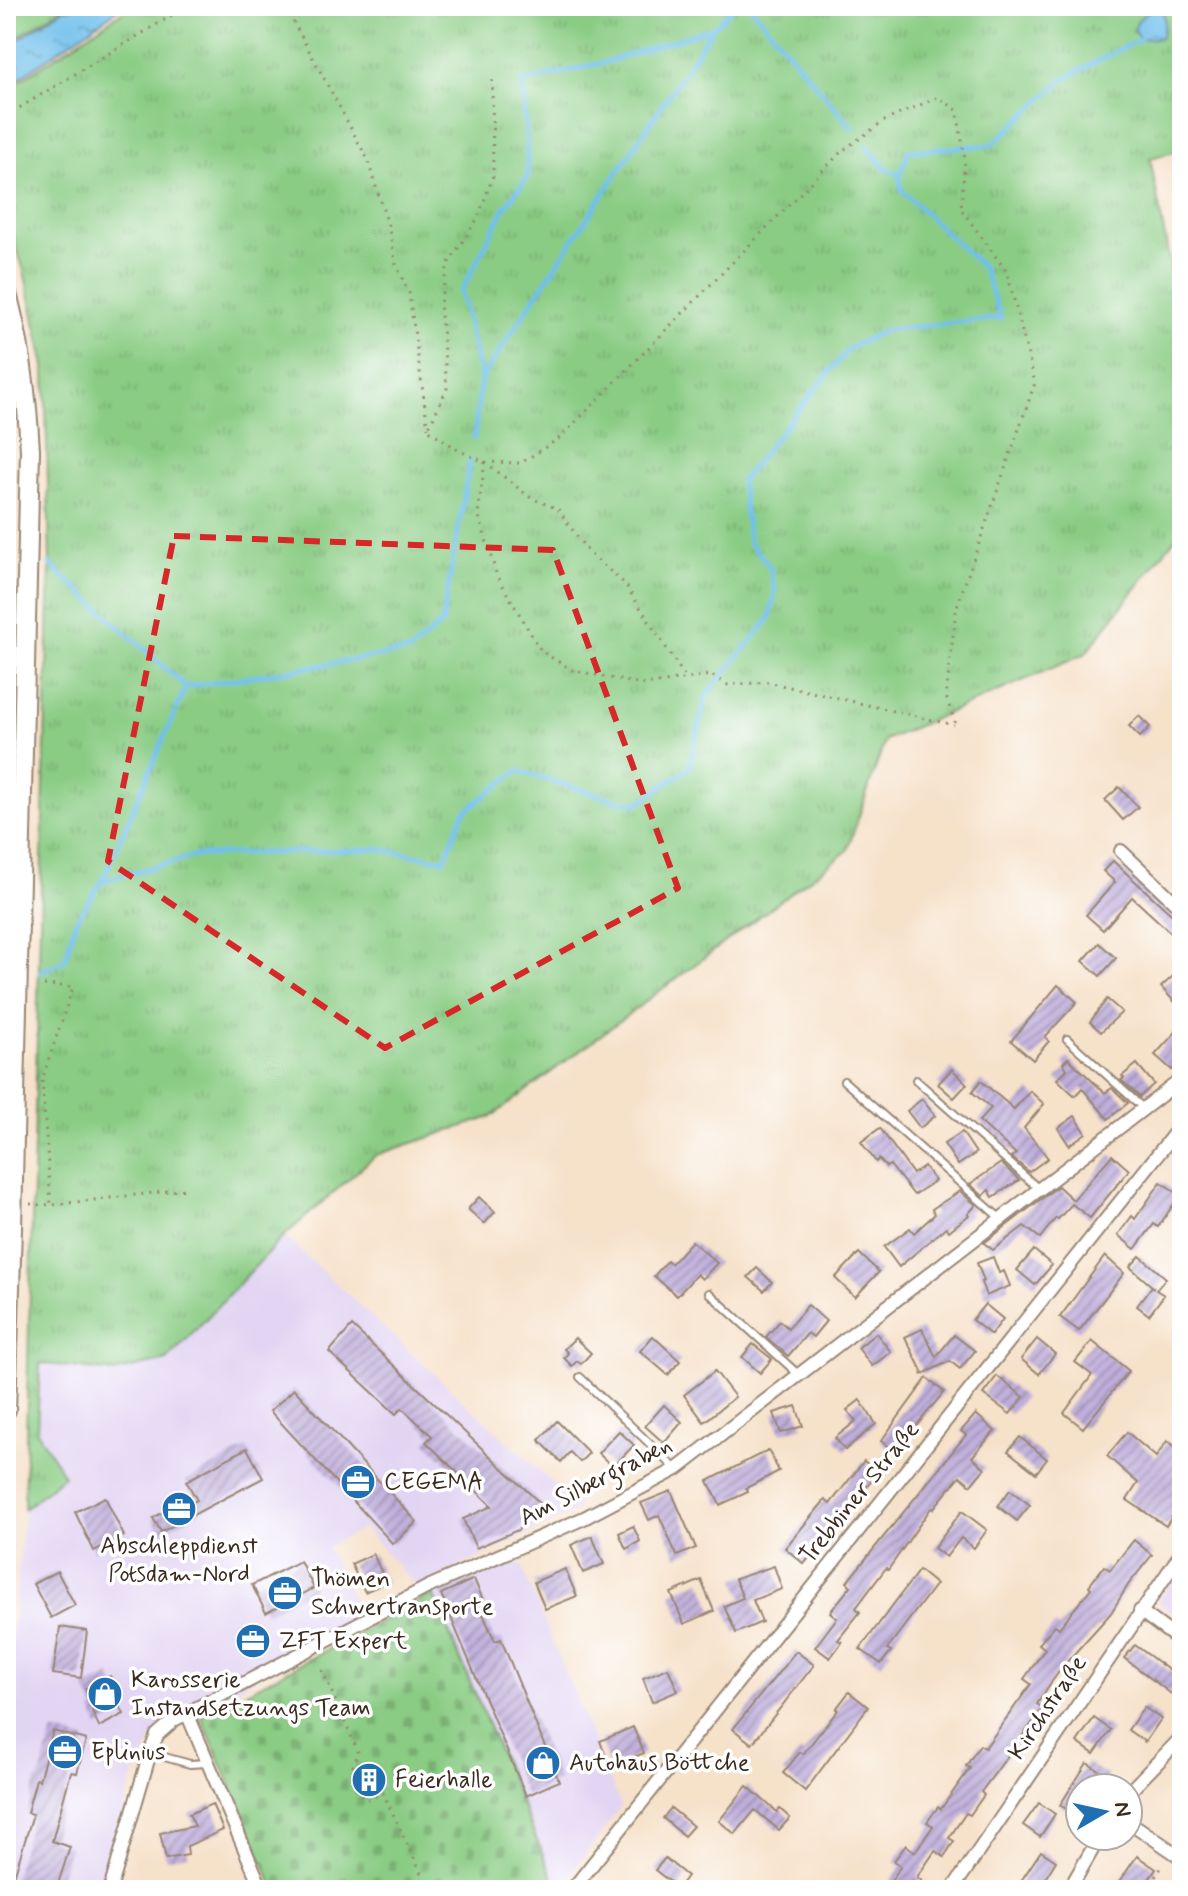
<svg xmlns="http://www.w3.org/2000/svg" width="1188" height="1896" viewBox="0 0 1188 1896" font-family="Mynerve,sans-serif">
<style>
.built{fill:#e2d4f3}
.grass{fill:url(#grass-tufts);stroke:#627b51;stroke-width:2}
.cemetery{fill:url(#cemetery-stones);stroke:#627b51;stroke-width:2}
.water{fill:url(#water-ripples);stroke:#567585;stroke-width:2}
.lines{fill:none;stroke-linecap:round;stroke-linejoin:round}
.stream{stroke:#71c0ec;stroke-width:5}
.building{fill:url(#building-hatch)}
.lane-casing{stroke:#988674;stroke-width:10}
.street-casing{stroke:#988674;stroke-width:16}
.secondary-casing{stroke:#988674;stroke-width:22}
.path{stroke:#988674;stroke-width:3;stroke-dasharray:2 6;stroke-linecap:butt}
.lane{stroke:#fff;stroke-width:6}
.street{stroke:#fff;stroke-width:12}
.secondary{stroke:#fff;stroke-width:18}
.secondary-bridge-casing{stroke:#988674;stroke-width:22;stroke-linecap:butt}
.secondary-bridge{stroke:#fff;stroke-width:18}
.marked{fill:none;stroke:#d62828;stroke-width:6;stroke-dasharray:16 10;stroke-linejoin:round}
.labels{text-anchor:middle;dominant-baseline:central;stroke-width:7;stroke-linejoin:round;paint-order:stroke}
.poi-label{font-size:24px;fill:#3b2a1e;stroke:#fff;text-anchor:start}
.street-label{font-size:24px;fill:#3b2a1e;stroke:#fff}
</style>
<defs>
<pattern id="grass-tufts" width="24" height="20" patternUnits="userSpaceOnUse" patternTransform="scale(2)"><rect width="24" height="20" fill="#8acc84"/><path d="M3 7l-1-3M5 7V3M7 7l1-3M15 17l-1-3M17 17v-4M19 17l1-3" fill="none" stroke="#78af72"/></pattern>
<pattern id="cemetery-stones" width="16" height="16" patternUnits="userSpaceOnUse" patternTransform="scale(2)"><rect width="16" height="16" fill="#8acc84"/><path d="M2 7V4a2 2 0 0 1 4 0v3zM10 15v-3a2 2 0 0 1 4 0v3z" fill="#78af72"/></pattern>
<pattern id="water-ripples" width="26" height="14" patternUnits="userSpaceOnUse" patternTransform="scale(2)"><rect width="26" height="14" fill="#71c0ec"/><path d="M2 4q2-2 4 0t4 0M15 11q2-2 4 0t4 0" fill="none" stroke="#5e9cbf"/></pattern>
<pattern id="building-hatch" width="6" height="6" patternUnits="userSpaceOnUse" patternTransform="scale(2)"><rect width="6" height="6" fill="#bfaedb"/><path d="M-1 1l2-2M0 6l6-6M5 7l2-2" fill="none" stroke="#9c8eb1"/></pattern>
</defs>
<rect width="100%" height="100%" fill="#fff"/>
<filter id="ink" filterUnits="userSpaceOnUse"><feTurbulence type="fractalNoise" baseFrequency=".0125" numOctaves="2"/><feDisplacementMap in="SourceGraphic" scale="16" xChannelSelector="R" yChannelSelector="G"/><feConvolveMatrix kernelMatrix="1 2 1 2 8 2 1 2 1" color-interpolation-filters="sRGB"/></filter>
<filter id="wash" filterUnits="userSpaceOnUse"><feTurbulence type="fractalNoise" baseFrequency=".006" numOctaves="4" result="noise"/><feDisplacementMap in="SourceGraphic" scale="32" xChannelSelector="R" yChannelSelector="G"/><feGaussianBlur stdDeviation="1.8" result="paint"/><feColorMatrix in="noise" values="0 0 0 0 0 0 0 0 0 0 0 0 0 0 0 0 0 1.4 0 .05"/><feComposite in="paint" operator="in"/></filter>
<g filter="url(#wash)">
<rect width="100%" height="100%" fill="#f6e1c9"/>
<g class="built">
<path d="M 284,1236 L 580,1508 L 417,1588 L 364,1528 L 327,1547 L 363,1617 L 154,1737 L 132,1779 L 103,1890 L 6,1890 L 6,1699 L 24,1509 L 64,1476 L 37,1431 L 40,1362 L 113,1372 L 167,1360 Z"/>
<path d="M 518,1558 L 621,1806 L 570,1876 L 554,1881 L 433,1594 Z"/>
<path d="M 1182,1568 L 1182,1620 L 1158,1602 Z"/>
</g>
<g class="grass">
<path d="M 6,6 L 65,6 L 6,45 Z"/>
<path d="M 131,6 L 1182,6 L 1182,150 L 1150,158 L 1174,286 L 1182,298 L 1182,529 L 1085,654 L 885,740 L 847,851 L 491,1117 L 376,1155 L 284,1236 L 167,1360 L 113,1372 L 40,1363 L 37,1431 L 64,1476 L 24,1509 L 50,564 L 45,366 L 24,271 L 6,214 L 6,90 Z"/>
<path d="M 6,387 L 11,410 L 6,619 Z"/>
</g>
<path class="cemetery" d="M 433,1594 L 554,1881 L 460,1890 L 275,1890 L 201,1716 Z"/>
<g class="water">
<path d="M 68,6 L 123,6 L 6,87 L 6,48 Z"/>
<path d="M 1153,6 L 1159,6 C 1168,16 1164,27 1161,38 L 1140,39 L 1134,30 L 1138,20 Z"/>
</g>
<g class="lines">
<g class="stream">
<path d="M 750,6 L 852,128"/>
<path d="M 866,146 L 886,169 L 900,174"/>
<path d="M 481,379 L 461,292 L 504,209 L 528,176 L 523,82 L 606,62 L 713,28"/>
<path d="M 474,438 L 481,379 L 713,28 L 735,6"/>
<path d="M 50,564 L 186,687"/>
<path d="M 102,881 L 186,687 L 410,651 L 442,623 L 470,461"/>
<path d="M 40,972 L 65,960 L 75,922 L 102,881 L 199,855 L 378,849 L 444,860 L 464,812 L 518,771 L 619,801 L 639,803 L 689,768 L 706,696 L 770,618 L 775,591 L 770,567 L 749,542 L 741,481 L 848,349 L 885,330 L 1001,318 L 983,268 L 901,190 L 900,174 L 908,151 L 992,145 L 1065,78 L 1140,39"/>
</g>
</g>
<g id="blocks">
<g class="building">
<path d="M 1139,716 L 1150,727 L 1140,737 L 1129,726 Z"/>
<path d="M 1119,787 L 1138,807 L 1123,820 L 1105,800 Z"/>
<path d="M 1113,861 L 1182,924 L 1182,943 L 1132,897 L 1103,930 L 1086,915 L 1115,882 L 1103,871 Z"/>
<path d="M 1099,943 L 1116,958 L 1100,976 L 1083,961 Z"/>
<path d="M 1182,968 L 1182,1010 L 1161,987 Z"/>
<path d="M 1058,985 L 1077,1002 L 1045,1037 L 1049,1041 L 1033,1060 L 1011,1041 Z"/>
<path d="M 1107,999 L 1122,1012 L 1101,1032 L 1090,1022 Z"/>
<path d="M 1182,1025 L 1182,1059 L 1172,1070 L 1155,1055 Z"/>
<path d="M 1068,1058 L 1105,1093 L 1112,1088 L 1128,1103 L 1108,1119 L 1082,1088 L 1075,1096 L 1057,1079 L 1067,1069 L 1063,1063 Z"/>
<path d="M 1137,1064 L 1154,1084 L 1140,1097 L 1121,1080 L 1124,1078 L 1122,1076 Z"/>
<path d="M 952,1069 L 967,1084 L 954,1098 L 938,1084 Z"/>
<path d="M 981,1081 L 1014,1109 L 1030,1091 L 1044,1104 L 1024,1128 L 1048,1158 L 1029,1172 L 1011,1157 L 1016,1154 L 979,1121 L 991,1108 L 972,1092 Z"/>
<path d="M 922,1099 L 935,1116 L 920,1128 L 907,1111 Z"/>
<path d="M 1075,1116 L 1086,1133 L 1069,1145 L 1058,1128 Z"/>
<path d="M 880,1128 L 913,1174 L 924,1166 L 935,1181 L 914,1195 L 890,1165 L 886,1167 L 879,1159 L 876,1162 L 861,1142 Z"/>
<path d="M 962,1132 L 976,1153 L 958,1165 L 944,1144 Z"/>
<path d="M 1112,1155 L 1129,1170 L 1090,1218 L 1072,1204 L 1058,1219 L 1056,1218 L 1040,1238 L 1024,1226 L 993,1250 L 984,1243 L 1058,1186 L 1073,1200 Z"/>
<path d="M 1001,1163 L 1019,1180 L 993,1197 L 989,1190 L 983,1196 L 970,1184 Z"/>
<path d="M 1161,1182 L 1180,1195 L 1158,1227 L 1154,1224 L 1135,1249 L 1118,1235 L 1132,1216 L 1135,1219 Z"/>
<path d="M 960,1191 L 976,1205 L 968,1214 L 969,1215 L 949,1231 L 946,1227 L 899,1267 L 884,1247 L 910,1228 L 914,1233 L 935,1214 L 932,1209 Z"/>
<path d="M 479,1197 L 495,1212 L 484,1224 L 468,1209 Z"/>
<path d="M 692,1241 L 717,1263 L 702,1279 L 697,1274 L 677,1296 L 654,1276 L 667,1261 L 671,1264 Z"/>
<path d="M 1034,1250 L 1052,1265 L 1035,1285 L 1017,1270 Z"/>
<path d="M 859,1253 L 879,1272 L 855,1297 L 835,1278 Z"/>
<path d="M 1105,1256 L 1124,1273 L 1079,1331 L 1060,1317 Z"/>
<path d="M 1140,1256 L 1166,1278 L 1156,1290 L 1164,1295 L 1149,1315 L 1137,1306 L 1152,1286 L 1154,1288 L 1130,1267 Z"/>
<path d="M 993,1257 L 999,1273 L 1004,1271 L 1010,1286 L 986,1296 L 981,1282 L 984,1281 L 977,1263 Z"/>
<path d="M 757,1268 L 772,1282 L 764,1291 L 748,1277 Z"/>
<path d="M 985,1304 L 1003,1319 L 991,1335 L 972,1320 Z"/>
<path d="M 808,1305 L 826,1321 L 813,1337 L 808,1333 L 788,1356 L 766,1337 L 780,1321 L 788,1328 Z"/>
<path d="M 352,1326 L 541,1504 L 518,1530 L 476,1548 L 463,1519 L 492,1506 L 426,1442 L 432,1436 L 402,1408 L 396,1414 L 329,1352 Z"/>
<path d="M 922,1329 L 936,1357 L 954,1335 L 975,1351 L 960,1369 L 950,1361 L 921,1375 L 923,1373 L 905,1337 Z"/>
<path d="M 876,1333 L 891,1352 L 872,1366 L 858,1348 Z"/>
<path d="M 653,1336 L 680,1361 L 668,1375 L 640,1351 Z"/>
<path d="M 575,1338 L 591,1353 L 581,1364 L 577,1361 L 572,1366 L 564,1358 L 568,1353 L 564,1349 Z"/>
<path d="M 1037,1339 L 1055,1354 L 1039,1374 L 1021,1359 Z"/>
<path d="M 1092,1341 L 1129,1371 L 1083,1428 L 1064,1413 L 1092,1375 L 1075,1362 Z"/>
<path d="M 753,1344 L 772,1359 L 760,1373 L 742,1357 Z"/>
<path d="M 715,1371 L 735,1397 L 704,1422 L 684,1395 Z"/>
<path d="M 997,1376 L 1024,1397 L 1010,1414 L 983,1394 Z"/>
<path d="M 927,1378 L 944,1392 L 895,1452 L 881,1441 Z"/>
<path d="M 294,1389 L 417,1522 L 393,1544 L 270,1411 Z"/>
<path d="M 860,1400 L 876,1424 L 845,1450 L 835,1438 L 856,1421 L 847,1410 Z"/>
<path d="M 664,1405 L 682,1422 L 664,1443 L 645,1426 Z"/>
<path d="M 796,1406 L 803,1426 L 781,1433 L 774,1413 Z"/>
<path d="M 976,1414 L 995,1431 L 972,1457 L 985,1468 L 971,1485 L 960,1476 L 933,1509 L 931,1508 L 888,1570 L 886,1568 L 856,1608 L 860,1612 L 838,1640 L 842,1642 L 830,1658 L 815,1647 L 837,1618 L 830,1612 L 851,1586 L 847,1582 L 966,1435 L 961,1431 Z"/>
<path d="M 557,1421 L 589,1453 L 580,1462 L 570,1452 L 561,1462 L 539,1440 Z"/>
<path d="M 619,1431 L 634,1445 L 613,1467 L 598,1453 Z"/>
<path d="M 1127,1432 L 1156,1457 L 1167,1441 L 1182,1451 L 1182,1501 L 1166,1526 L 1127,1500 L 1138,1483 L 1107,1456 Z"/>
<path d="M 1020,1437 L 1047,1459 L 1036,1473 L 1008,1451 Z"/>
<path d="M 247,1448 L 263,1478 L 161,1532 L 153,1518 L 165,1511 L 167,1516 L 197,1500 L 186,1481 Z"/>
<path d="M 768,1450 L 779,1471 L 746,1488 L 748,1492 L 720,1505 L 708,1481 Z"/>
<path d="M 864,1461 L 878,1473 L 804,1564 L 785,1548 L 825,1500 L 830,1504 Z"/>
<path d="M 1010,1490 L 1030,1505 L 1017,1521 L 998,1506 Z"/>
<path d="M 671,1491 L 696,1548 L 677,1556 L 659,1515 L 649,1520 L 641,1503 Z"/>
<path d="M 105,1497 L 124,1536 L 94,1551 L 75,1512 Z"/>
<path d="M 962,1511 L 987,1530 L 974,1548 L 961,1538 L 946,1557 L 934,1548 Z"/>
<path d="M 633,1526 L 640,1541 L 626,1549 L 619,1533 Z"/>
<path d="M 592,1536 L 604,1564 L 583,1573 L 571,1545 Z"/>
<path d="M 1134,1540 L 1152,1555 L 1128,1585 L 1111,1613 L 1064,1665 L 1050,1684 L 1037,1704 L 1043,1708 L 981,1792 L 984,1795 L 970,1815 L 966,1813 L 949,1838 L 954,1841 L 944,1857 L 935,1851 L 917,1877 L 922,1881 L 916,1890 L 885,1890 L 901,1866 L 894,1861 L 906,1845 L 915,1852 L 933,1826 L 927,1822 L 938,1807 L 941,1809 L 970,1768 L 966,1766 L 980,1745 L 985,1748 L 1031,1684 L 1024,1679 L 1045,1649 L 1039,1644 L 1055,1625 L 1059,1628 L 1091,1588 L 1089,1586 L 1104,1566 L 1110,1570 Z"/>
<path d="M 373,1554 L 386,1582 L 365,1592 L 351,1564 Z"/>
<path d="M 300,1561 L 314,1588 L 266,1613 L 252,1585 Z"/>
<path d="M 774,1566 L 782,1589 L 753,1600 L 762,1622 L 736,1633 L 724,1606 L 743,1598 L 735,1579 Z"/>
<path d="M 565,1569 L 577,1596 L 545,1609 L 534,1582 Z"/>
<path d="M 919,1570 L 936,1584 L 887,1649 L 891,1651 L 881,1664 L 860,1649 Z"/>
<path d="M 57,1571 L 75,1605 L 51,1618 L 33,1584 Z"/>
<path d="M 474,1579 L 486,1607 L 481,1610 L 495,1641 L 501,1639 L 559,1781 L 526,1796 L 441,1594 Z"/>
<path d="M 701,1580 L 714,1611 L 684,1624 L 671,1593 Z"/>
<path d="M 60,1627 L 87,1631 L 81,1678 L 53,1674 Z"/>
<path d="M 1135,1645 L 1182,1680 L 1182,1702 L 1124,1658 Z"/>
<path d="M 796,1651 L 814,1665 L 752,1744 L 733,1729 Z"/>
<path d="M 668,1668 L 678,1691 L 652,1702 L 643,1678 Z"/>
<path d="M 110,1676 L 120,1696 L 116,1699 L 124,1714 L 99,1727 L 92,1711 L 95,1709 L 85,1689 Z"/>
<path d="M 849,1692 L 868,1707 L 805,1791 L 783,1773 L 800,1752 L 803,1754 L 838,1710 L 836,1709 Z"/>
<path d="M 1144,1707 L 1161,1719 L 1145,1742 L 1128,1730 Z"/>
<path d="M 1094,1718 L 1111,1730 L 1094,1754 L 1077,1742 Z"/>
<path d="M 633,1727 L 644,1753 L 610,1767 L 600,1741 Z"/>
<path d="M 53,1731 L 86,1740 L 77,1773 L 71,1772 L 52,1841 L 70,1847 L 56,1890 L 10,1890 L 33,1814 L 27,1813 L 36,1779 L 39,1780 Z"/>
<path d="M 1087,1763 L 1108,1776 L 1099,1788 L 1080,1788 L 1080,1818 L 1060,1805 Z"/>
<path d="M 374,1766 L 383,1787 L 364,1795 L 356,1774 Z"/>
<path d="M 747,1786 L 777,1812 L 780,1809 L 790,1818 L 779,1830 L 755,1810 L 735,1834 L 719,1821 Z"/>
<path d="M 1039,1803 L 1055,1814 L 1040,1837 L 1023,1825 Z"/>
<path d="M 212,1804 L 223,1830 L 187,1846 L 188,1855 L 166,1859 L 160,1833 L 195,1826 L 189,1814 Z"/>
<path d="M 671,1808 L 693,1826 L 684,1836 L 663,1818 Z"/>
<path d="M 1041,1851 L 1056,1861 L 1038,1890 L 1015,1890 Z"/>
<path d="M 1137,1856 L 1156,1869 L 1142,1890 L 1114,1890 Z"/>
<path d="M 665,1858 L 687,1876 L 678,1888 L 655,1870 Z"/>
</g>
</g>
</g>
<g filter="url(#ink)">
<use href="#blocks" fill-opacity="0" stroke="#988674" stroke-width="2"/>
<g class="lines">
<defs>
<g id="lane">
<path d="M 1067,1039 L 1143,1108"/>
<path d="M 916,1080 L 1039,1189"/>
<path d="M 844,1081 L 1001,1219"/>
<path d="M 709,1293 L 798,1374"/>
<path d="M 580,1377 L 676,1469"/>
<path d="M 150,1753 L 190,1764 L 207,1763"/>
</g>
<g id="street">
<path d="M 1121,851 L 1182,909"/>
<path d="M 1140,1611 L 1182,1642"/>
<path d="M 187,1713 L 262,1890"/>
<path d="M 1128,1793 L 1182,1737"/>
<path d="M 1128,1821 L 1182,1858"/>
<path d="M 110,1890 L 150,1753 L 157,1735 L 174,1720 L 428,1587 L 584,1518 L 677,1469 L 1182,1079"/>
<path d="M 572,1890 L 1182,1124"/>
<path d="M 952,1890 L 1182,1552"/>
<path d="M 1069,1890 L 1100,1836"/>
</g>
<g id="secondary">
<path d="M 6,290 C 21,343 27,395 30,450 L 13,1180"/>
<path d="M 6,1410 L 12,1228"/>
</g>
</defs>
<use href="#lane" class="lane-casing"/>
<use href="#street" class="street-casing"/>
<use href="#secondary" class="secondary-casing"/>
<g class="path">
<path d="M 277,6 L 287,10 L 367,158 L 388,225 L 396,264 L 409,293 L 428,428"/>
<path d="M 6,17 L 29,6"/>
<path d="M 492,80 L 493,176 L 478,218 L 448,264 L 440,303 L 447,388 L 428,429 L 458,450 L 485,462 L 521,463 L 561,437 L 842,151 L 884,121 L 938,97 L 957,110 L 965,160 L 961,209 L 1007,272 L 1035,383 L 956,609 L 946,697 L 956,725"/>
<path d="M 6,116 L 187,6"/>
<path d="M 485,462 L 478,513 L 497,576 L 541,651 L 572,670 L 644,685 L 711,675 L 728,685 L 768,682 L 954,725"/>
<path d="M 485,462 L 531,498 L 558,509 L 588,552 L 625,584 L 685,677"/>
<path d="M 44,985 L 73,987 L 42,1080 L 51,1205"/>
<path d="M 30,1204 L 51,1205 L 187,1189"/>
<path d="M 322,1670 L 359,1754 C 347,1769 351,1792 368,1799 L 383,1793 L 429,1890"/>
<path d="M 1146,1890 L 1164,1864"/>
</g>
<use href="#lane" class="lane"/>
<use href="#street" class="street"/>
<use href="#secondary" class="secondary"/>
<defs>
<path id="secondary-bridge" d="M 12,1228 L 13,1180"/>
</defs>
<use href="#secondary-bridge" class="secondary-bridge-casing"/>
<use href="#secondary-bridge" class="secondary-bridge"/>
</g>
</g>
<path class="marked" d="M 174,536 L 553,550 L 678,888 L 385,1048 L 108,861 Z"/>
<defs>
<symbol id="office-disc" viewBox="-11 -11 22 22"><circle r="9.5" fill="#1f6fb2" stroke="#fff"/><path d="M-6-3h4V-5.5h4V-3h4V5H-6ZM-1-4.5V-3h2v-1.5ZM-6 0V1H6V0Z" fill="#fff"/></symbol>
<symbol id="shop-disc" viewBox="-11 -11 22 22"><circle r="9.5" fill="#1f6fb2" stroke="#fff"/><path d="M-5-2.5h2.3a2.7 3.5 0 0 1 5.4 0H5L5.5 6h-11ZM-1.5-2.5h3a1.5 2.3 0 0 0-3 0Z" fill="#fff"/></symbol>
<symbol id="building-disc" viewBox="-11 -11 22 22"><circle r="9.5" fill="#1f6fb2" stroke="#fff"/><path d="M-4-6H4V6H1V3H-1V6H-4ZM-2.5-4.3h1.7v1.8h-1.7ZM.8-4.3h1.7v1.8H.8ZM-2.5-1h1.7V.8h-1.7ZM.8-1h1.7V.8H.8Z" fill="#fff"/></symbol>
</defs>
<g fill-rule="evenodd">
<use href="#office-disc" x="338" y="1462" width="40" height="40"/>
<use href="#office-disc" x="159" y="1489" width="40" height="40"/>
<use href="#office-disc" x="265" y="1573" width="40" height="40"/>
<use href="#office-disc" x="233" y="1621" width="40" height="40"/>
<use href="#shop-disc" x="85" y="1674" width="40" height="40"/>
<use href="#office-disc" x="45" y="1732" width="40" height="40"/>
<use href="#shop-disc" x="523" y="1743" width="40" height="40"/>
<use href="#building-disc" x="349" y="1760" width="40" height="40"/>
</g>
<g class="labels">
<g class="poi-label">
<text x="384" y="1482">CEGEMA</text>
<text x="179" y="1546" text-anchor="middle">Abschleppdienst<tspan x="179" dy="28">Potsdam-Nord</tspan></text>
<text x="311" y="1579">Thömen<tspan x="311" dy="28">Schwertransporte</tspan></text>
<text x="279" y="1641">ZFT Expert</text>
<text x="131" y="1680">Karosserie<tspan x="131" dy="28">Instandsetzungs Team</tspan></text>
<text x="91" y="1752">Eplinius</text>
<text x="569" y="1763">Autohaus Böttche</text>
<text x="395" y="1780">Feierhalle</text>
</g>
<g class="street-label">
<text transform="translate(596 1482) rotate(-27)">Am Silbergraben</text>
<text transform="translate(860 1493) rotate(-51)">Trebbiner Straße</text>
<text transform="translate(1048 1708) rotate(-56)">Kirchstraße</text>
</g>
</g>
<rect width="1188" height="1896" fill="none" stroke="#fff" stroke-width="32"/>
<g transform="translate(1104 1812) rotate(81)"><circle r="38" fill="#ffffff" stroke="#b1aaa5" stroke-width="2"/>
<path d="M0-6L14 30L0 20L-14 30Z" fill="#1f6fb2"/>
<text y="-12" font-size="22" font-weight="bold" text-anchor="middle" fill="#3b2a1e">N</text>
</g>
</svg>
